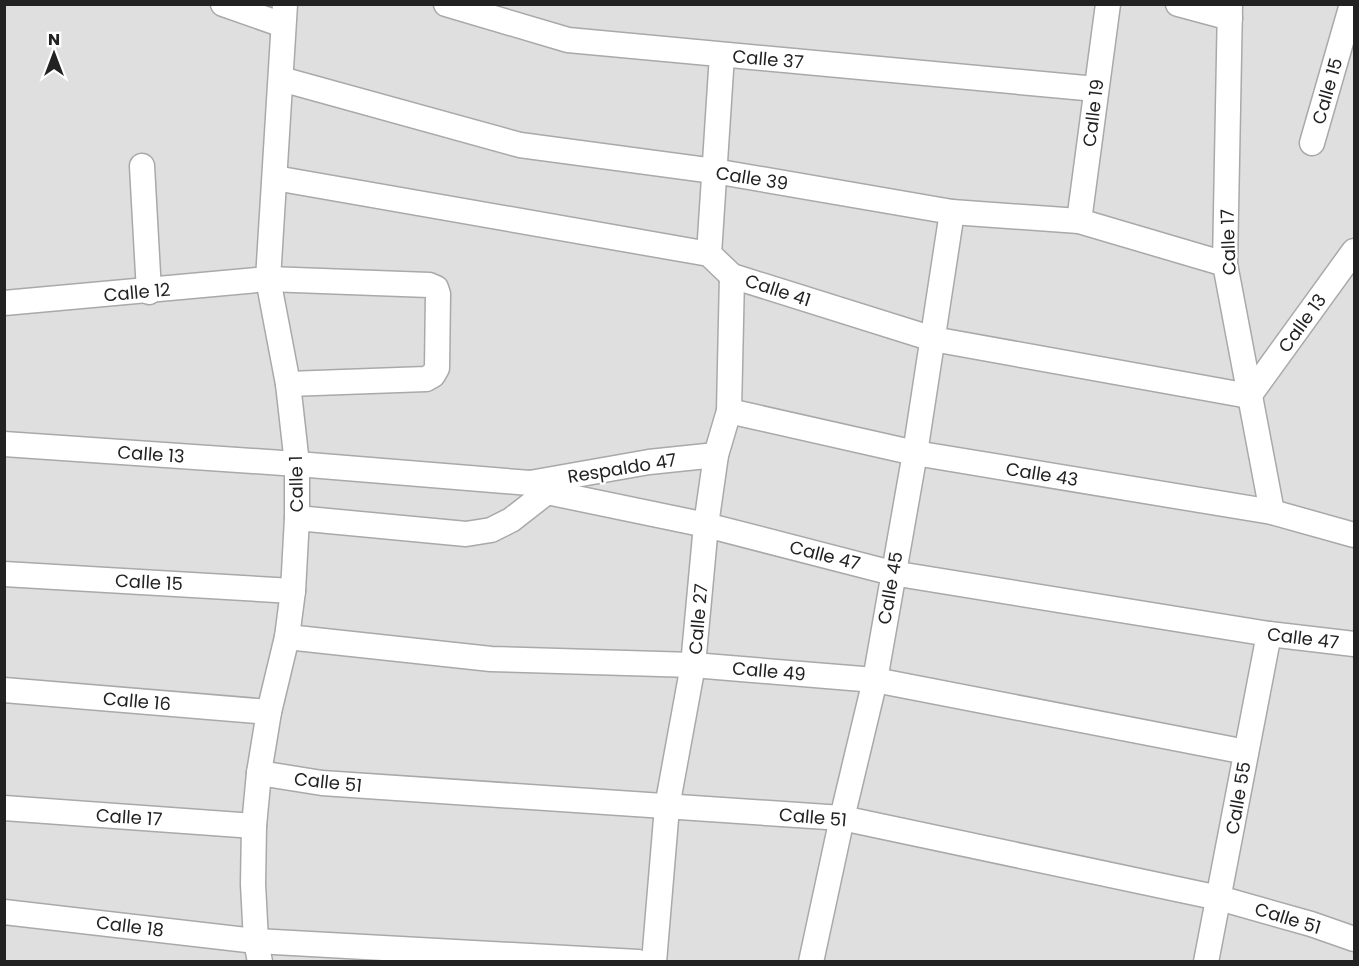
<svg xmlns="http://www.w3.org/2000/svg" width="1359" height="966" viewBox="0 0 1359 966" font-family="Poppins,sans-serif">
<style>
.residential{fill:#e0dfdf}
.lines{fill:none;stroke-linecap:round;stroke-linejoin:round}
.minor-casing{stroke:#a9a9a9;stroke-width:27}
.minor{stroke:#fff;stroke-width:24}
.labels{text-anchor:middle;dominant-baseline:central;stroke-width:5;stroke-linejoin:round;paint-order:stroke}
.street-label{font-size:18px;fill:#222;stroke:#fff}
</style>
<rect width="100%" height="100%" fill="#f2efe9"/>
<rect class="residential" x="5" y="5" width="1349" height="956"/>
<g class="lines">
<defs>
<g id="minor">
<path d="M 223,4 L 283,25"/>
<path d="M 446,4 L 568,40 L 1096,89"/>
<path d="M 1178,4 L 1230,18"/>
<path d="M 1230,4 L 1225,264 L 1272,512"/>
<path d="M 281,79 L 520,145 L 714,171 L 952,212 L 1079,221 L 1225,264"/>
<path d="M 1312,143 L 1352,4"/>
<path d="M 142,166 L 149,292"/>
<path d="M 275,178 L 709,254 L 732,276 L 933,339 L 1249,396 L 1354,251"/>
<path d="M 1079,221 L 1108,4"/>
<path d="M 709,254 L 722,55"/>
<path d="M 4,303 L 268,279 L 429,285 L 436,288 L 438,294 L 437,368 L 433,375 L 426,379 L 288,384"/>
<path d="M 729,411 L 915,453 L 1272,512 L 1354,535"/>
<path d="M 4,444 L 297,464 L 530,483 L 547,492 L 706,525 L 892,573 L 1269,634 L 1354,644"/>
<path d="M 530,483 L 649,462 L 716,455"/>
<path d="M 297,518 L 466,534 L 491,530 L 511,520 L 547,492"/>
<path d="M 4,574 L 293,591"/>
<path d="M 287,637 L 491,659 L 693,665 L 875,680 L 1246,752"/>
<path d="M 4,690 L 269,712"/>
<path d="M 259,773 L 322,783 L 842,818 L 1219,898 L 1311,924 L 1354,939"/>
<path d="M 4,808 L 254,826"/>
<path d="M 4,912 L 256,941 L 638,962"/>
<path d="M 260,962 L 256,941 L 253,884 L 254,826 L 259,773 L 269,712 L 287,637 L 293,591 L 297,518 L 297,464 L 288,384 L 268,279 L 285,4"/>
<path d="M 654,962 L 667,807 L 693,665 L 706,525 L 716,455 L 729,411 L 732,276"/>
<path d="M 811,962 L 842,818 L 875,680 L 915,453 L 952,212"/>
<path d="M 1206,962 L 1269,634"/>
</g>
</defs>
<use href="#minor" class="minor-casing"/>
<use href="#minor" class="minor"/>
</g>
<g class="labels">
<g class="street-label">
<text transform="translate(768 59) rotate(5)">Calle 37</text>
<text transform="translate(1327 91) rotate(-74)">Calle 15</text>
<text transform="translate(1093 113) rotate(-83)">Calle 19</text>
<text transform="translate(752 178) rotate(9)">Calle 39</text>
<text transform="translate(1228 242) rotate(-92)">Calle 17</text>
<text transform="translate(778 290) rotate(18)">Calle 41</text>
<text transform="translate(137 292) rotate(-5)">Calle 12</text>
<text transform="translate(1302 323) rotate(-54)">Calle 13</text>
<text transform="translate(151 454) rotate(4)">Calle 13</text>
<text transform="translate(622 468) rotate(-9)">Respaldo 47</text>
<text transform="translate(1042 474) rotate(9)">Calle 43</text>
<text transform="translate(296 484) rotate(-91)">Calle 1</text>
<text transform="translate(825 555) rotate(14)">Calle 47</text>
<text transform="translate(149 582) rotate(3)">Calle 15</text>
<text transform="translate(890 588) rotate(-80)">Calle 45</text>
<text transform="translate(698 619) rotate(-85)">Calle 27</text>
<text transform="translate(1303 638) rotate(7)">Calle 47</text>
<text transform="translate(769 671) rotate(5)">Calle 49</text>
<text transform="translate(137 701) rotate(5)">Calle 16</text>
<text transform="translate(328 782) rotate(6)">Calle 51</text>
<text transform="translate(1238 798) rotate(-80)">Calle 55</text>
<text transform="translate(129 817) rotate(4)">Calle 17</text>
<text transform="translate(813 817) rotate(5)">Calle 51</text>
<text transform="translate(1288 918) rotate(17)">Calle 51</text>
<text transform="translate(130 926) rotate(7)">Calle 18</text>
</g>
</g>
<rect width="1359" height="966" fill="none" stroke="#222222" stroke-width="12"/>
<g transform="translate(54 54)" stroke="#ffffff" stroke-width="4.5" paint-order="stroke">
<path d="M0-4.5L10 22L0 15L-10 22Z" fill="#222222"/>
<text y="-9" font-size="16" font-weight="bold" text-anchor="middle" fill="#222222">N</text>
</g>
</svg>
